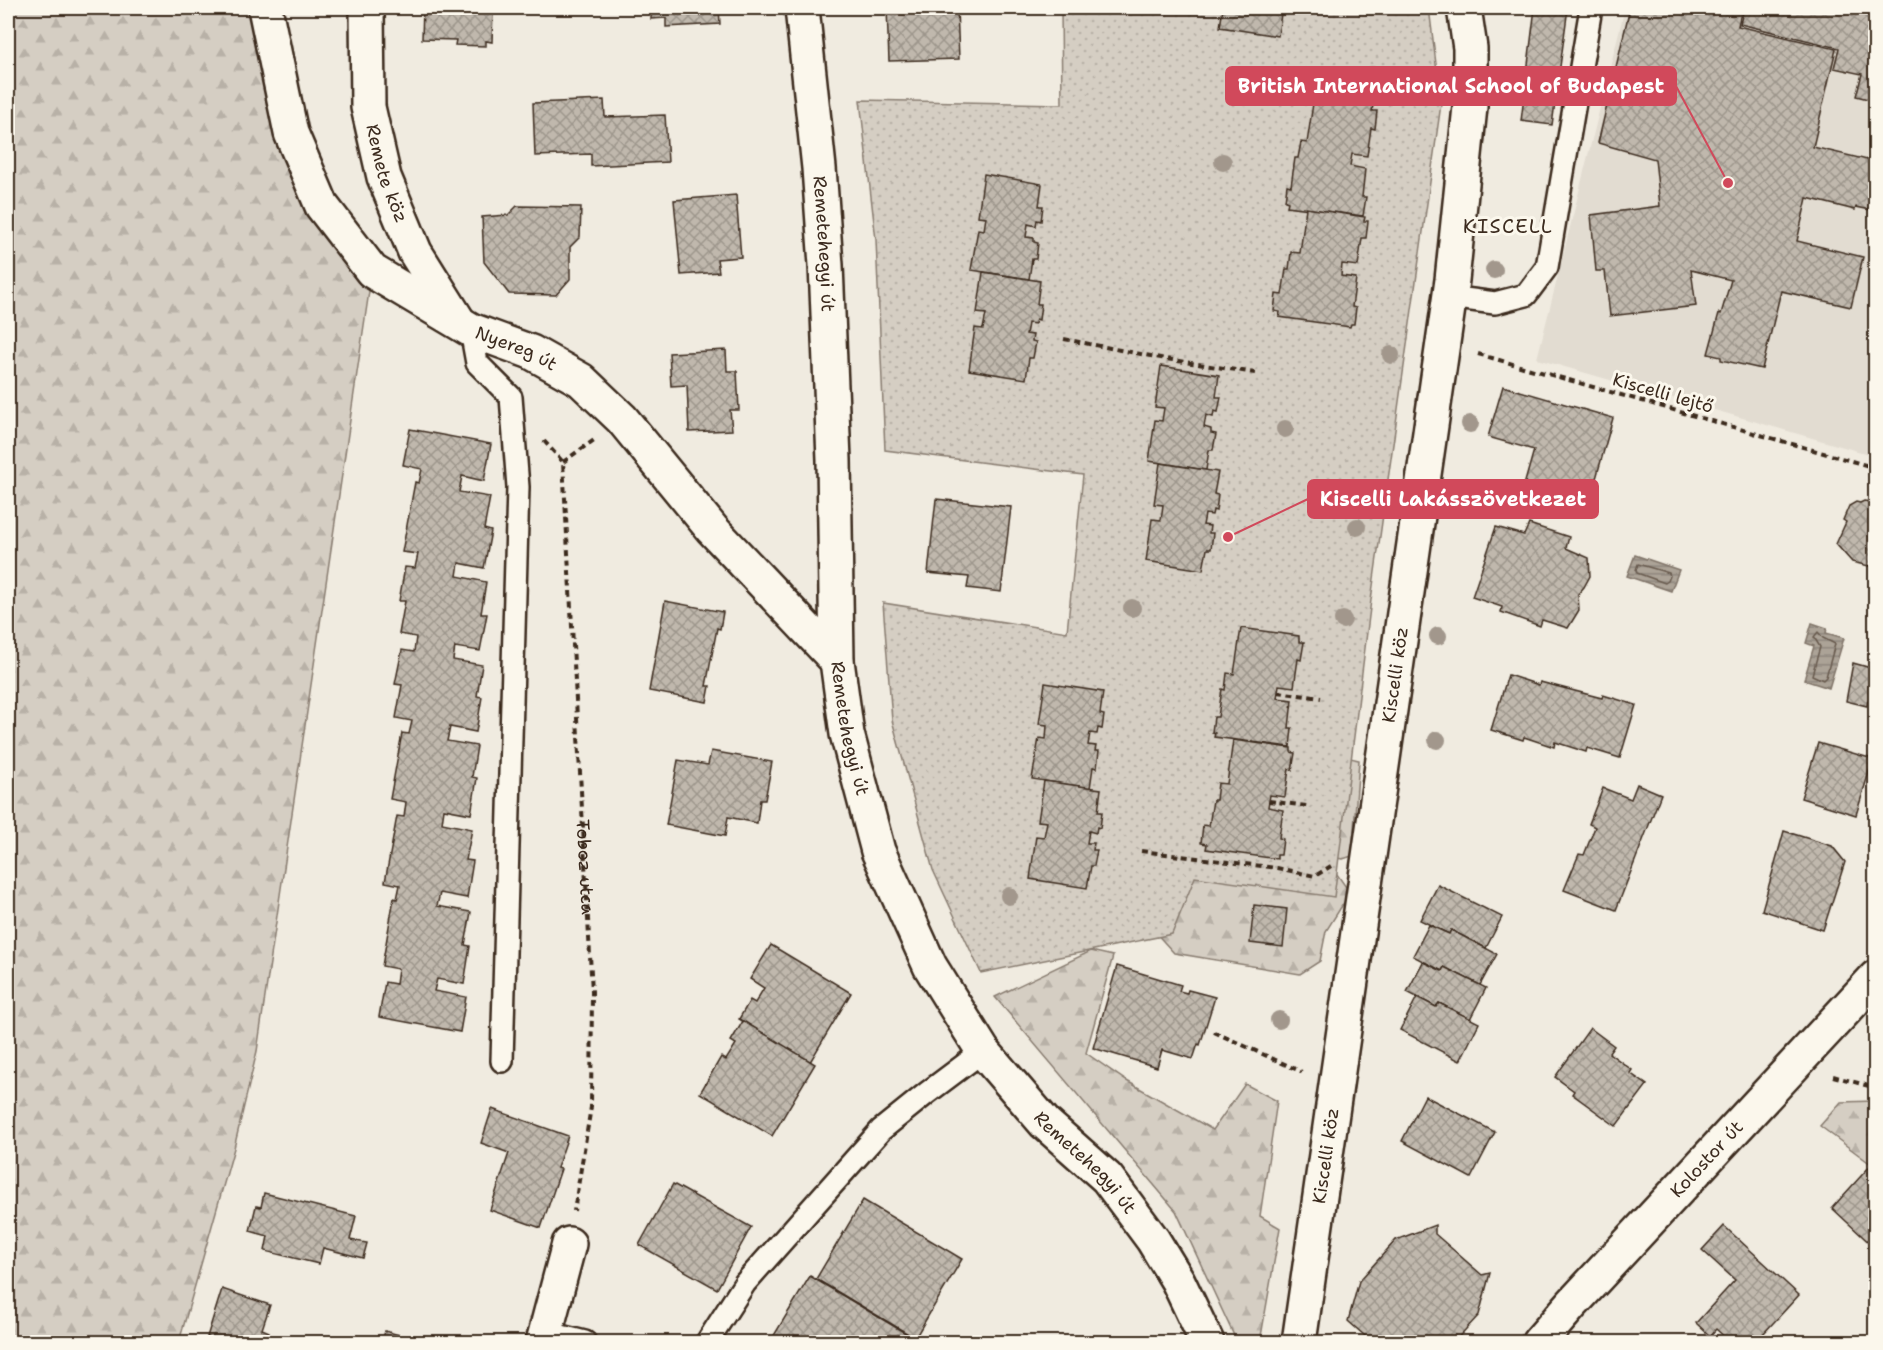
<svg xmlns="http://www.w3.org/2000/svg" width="1883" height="1350" viewBox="0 0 1883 1350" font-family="'Shantell Sans',sans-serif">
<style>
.built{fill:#e2dcd1}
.forest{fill:url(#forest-firs);stroke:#887c70;stroke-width:1.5}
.garden{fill:url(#garden-dots);stroke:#887c70;stroke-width:1.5}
.water{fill:url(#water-rules);stroke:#7f7367;stroke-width:1.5}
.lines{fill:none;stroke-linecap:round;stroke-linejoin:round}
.shore{stroke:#685a4e;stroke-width:1.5}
.building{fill:url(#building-cross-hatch);stroke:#3b2a1e;stroke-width:1.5}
.service-casing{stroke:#3b2a1e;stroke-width:26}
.minor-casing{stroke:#3b2a1e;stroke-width:38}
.path{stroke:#3b2a1e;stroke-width:4;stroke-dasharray:6 4.5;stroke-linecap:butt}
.service{stroke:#fbf7ec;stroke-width:21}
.minor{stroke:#fbf7ec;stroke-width:33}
.tree{fill:#a2978c}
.labels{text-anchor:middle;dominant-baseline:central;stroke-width:6;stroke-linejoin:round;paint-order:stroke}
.street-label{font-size:18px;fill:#3b2a1e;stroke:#fbf7ec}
.neighbourhood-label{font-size:20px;letter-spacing:1.5px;fill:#3b2a1e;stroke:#fbf7ec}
.leader{fill:none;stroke:#d1495b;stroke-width:2}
.callout-dot{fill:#d1495b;stroke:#fbf7ec;stroke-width:2}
.callout{fill:#d1495b;stroke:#d1495b;stroke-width:2}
.callout-label{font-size:20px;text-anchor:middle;font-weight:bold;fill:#fff}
</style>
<defs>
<pattern id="forest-firs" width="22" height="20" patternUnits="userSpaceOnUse" patternTransform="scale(1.5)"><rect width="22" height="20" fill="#d5cec3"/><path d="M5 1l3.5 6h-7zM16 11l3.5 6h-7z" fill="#b8b1a7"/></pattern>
<pattern id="garden-dots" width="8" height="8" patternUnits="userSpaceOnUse" patternTransform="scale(1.5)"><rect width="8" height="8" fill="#d5cec3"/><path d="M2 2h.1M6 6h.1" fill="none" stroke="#b8b1a7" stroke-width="1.8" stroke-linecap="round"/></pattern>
<pattern id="water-rules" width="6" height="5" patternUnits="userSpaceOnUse" patternTransform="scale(1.5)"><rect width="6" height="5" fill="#aca397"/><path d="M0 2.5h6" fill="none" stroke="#8d857b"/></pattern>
<pattern id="building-cross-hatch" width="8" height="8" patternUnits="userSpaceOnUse" patternTransform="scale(1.5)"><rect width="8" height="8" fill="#c0b8ad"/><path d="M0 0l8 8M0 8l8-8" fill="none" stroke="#9d968c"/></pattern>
</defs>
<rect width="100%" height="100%" fill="#f0ebe0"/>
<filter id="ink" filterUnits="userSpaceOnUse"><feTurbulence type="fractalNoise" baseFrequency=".0167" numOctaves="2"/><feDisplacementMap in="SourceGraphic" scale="12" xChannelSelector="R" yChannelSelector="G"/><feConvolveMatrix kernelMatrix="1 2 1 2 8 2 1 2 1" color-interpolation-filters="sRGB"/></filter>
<g filter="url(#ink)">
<path class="built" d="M 1625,8 L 1875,8 L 1875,456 L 1537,359 Z"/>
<g class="forest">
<path d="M 8,8 L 265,8 L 291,133 L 372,271 L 257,1051 L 234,1148 L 179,1342 L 8,1342 Z"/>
<path d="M 1342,756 L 1359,760 L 1352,856 L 1343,859 L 1329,857 Z"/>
<path d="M 1312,864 L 1337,874 L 1350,893 L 1326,931 L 1320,961 L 1300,974 L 1174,953 L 1154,931 L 1172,865 Z"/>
<path d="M 1091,951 L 1113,956 L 1086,1053 L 1125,1080 L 1213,1130 L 1245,1084 L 1277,1101 L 1260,1216 L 1280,1228 L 1260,1342 L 1237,1342 L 1176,1211 L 995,997 Z"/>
<path d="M 1875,1101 L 1876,1101 L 1875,1167 L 1820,1126 L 1841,1102 Z"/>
</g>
<path class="garden" d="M 1061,8 L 1429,8 L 1441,104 L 1371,600 L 1334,897 L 1195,877 L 1172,934 L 981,973 L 933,870 L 892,720 L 883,603 L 1067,632 L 1083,475 L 885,450 L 876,240 L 860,100 L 1062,104 Z"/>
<g class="water">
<path d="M 1635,555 L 1679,570 L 1671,591 L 1627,576 Z"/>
<path d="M 1812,623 L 1827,628 L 1826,633 L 1844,638 L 1829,688 L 1804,680 L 1814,646 L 1806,643 Z"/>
</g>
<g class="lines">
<g class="shore">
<path d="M 1638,564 L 1669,573 L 1670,576 L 1668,581 L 1665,583 L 1637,573 L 1636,570 Z"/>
<path d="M 1818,632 L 1823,638 L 1835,644 L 1826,677 L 1823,680 L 1812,675 L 1820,647 L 1814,637 Z"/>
</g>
</g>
<g class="building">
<path d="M 423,8 L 493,8 L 492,42 L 486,41 L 486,46 L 455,45 L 456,40 L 422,39 Z"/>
<path d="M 646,8 L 719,8 L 720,24 L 666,27 L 666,18 L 651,19 L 651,12 L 646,12 Z"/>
<path d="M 887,8 L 957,8 L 959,59 L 889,61 Z"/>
<path d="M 1223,8 L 1286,8 L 1285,15 L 1281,14 L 1278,36 L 1220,27 Z"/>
<path d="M 1535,8 L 1568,8 L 1552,125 L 1521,121 Z"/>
<path d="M 1630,8 L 1742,8 L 1738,26 L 1836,49 L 1813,147 L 1876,162 L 1876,209 L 1875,211 L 1856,207 L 1855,210 L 1807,198 L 1797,241 L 1863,257 L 1851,307 L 1781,291 L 1762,369 L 1721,360 L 1721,357 L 1708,354 L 1719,313 L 1721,314 L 1731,280 L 1691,270 L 1696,306 L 1610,316 L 1605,271 L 1596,271 L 1591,215 L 1660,206 L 1655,159 L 1598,143 Z"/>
<path d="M 1744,8 L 1876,8 L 1876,101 L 1856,96 L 1862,74 L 1834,68 L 1839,48 L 1740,24 Z"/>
<path d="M 1314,97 L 1373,105 L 1372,111 L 1377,111 L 1375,129 L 1371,128 L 1367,156 L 1352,154 L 1350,166 L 1365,169 L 1362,197 L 1366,197 L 1363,216 L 1287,206 L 1288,202 L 1285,201 L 1287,185 L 1291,186 L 1295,158 L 1298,158 L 1301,142 L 1307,143 Z"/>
<path d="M 604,100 L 605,117 L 665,115 L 668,162 L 591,166 L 591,154 L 535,156 L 533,103 Z"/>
<path d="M 984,174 L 1042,184 L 1039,206 L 1043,206 L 1041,221 L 1037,220 L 1036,226 L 1028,224 L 1026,237 L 1034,238 L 1034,242 L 1038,243 L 1036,259 L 1032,259 L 1029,279 L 971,270 L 978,229 L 984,230 L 986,217 L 978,216 Z"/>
<path d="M 736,195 L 741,257 L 717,259 L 719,272 L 681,275 L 674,200 Z"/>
<path d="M 517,206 L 581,207 L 580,237 L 570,247 L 570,279 L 556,295 L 509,294 L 484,262 L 482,217 L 508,215 Z"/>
<path d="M 1306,208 L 1365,217 L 1364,221 L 1368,221 L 1366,238 L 1362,238 L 1358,266 L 1342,264 L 1341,276 L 1356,278 L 1352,307 L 1356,308 L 1354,324 L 1351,324 L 1350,327 L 1279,317 L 1280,312 L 1274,311 L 1276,294 L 1282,295 L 1286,269 L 1289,269 L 1291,252 L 1300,253 Z"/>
<path d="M 983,272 L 1040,281 L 1037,304 L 1041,304 L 1039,320 L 1036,319 L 1035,324 L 1028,323 L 1027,329 L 1026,334 L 1033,335 L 1032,341 L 1036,342 L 1033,358 L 1029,358 L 1026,379 L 969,370 L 975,328 L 983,329 L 986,314 L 977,313 Z"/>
<path d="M 726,350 L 727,371 L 737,371 L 739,410 L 730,410 L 732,430 L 689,432 L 687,385 L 671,386 L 669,353 Z"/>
<path d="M 1161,366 L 1219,375 L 1216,397 L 1221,397 L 1218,412 L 1214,411 L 1213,417 L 1206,415 L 1204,427 L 1211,429 L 1211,433 L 1216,434 L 1213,450 L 1209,450 L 1206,470 L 1149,461 L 1155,420 L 1162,421 L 1164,408 L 1155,407 Z"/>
<path d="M 1503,386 L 1613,418 L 1588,507 L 1523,489 L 1534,450 L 1488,437 Z"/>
<path d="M 410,429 L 491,444 L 484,481 L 462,476 L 459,492 L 490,497 L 484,529 L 491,531 L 484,568 L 459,563 L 457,576 L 486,582 L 481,614 L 487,614 L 480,651 L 455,647 L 453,660 L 482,665 L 477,696 L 482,697 L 476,732 L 450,727 L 447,741 L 477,746 L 472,777 L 477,778 L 471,814 L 444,809 L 442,823 L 472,829 L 466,860 L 473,861 L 467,898 L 440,893 L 437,906 L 471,912 L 465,945 L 470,946 L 464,984 L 437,979 L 434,991 L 466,997 L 460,1032 L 379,1017 L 385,982 L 396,984 L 398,969 L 382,966 L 394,898 L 397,899 L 400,885 L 385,882 L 397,816 L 404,817 L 406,802 L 390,799 L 402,733 L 409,734 L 412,721 L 396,718 L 402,685 L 395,684 L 402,650 L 414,652 L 416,637 L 399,634 L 405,601 L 399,601 L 405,567 L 415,568 L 418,554 L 402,552 L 415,482 L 419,483 L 422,469 L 403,465 Z"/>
<path d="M 1160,463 L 1218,472 L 1214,494 L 1218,495 L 1216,511 L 1213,510 L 1212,515 L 1205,514 L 1204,520 L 1203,525 L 1210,526 L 1209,533 L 1213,533 L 1211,549 L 1207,549 L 1203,570 L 1146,561 L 1152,519 L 1161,520 L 1163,505 L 1154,504 Z"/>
<path d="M 936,499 L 1011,507 L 1001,592 L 967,588 L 969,577 L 928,573 Z"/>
<path d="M 1864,501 L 1876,503 L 1876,564 L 1873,567 L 1852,562 L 1836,544 L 1846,522 L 1843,520 L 1849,506 L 1856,502 L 1860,503 Z"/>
<path d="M 1529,524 L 1569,537 L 1566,548 L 1589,558 L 1590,576 L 1584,587 L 1578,594 L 1579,610 L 1568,628 L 1542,620 L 1540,626 L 1501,612 L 1502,607 L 1472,597 L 1496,527 L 1524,535 Z"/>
<path d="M 665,601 L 723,612 L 720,629 L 717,628 L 706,686 L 710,686 L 707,702 L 649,691 Z"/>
<path d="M 1241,628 L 1299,636 L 1299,642 L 1304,642 L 1301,660 L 1298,659 L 1294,687 L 1279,685 L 1277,698 L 1292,700 L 1289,728 L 1292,728 L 1290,747 L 1214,737 L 1215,733 L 1212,732 L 1214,717 L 1218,717 L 1222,689 L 1225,690 L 1227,673 L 1234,674 Z"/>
<path d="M 1876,648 L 1876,703 L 1868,701 L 1867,706 L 1846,701 L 1853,663 L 1871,668 Z"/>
<path d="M 1508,675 L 1539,685 L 1540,682 L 1602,698 L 1603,695 L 1636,705 L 1620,758 L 1587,748 L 1586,752 L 1555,742 L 1554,747 L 1524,737 L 1523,740 L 1491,730 Z"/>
<path d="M 1045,683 L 1103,692 L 1100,714 L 1104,715 L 1102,729 L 1098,728 L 1097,734 L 1090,733 L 1088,745 L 1096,746 L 1095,751 L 1099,751 L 1097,768 L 1093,767 L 1090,788 L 1032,779 L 1039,738 L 1046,739 L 1047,725 L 1039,724 Z"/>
<path d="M 1233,740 L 1291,748 L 1291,752 L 1295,753 L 1292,770 L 1289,769 L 1285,797 L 1270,795 L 1268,807 L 1283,810 L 1279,838 L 1283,839 L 1281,855 L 1277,855 L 1277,859 L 1206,849 L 1207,844 L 1201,843 L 1203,825 L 1209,826 L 1213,800 L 1216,800 L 1218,783 L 1227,784 Z"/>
<path d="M 1818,743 L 1873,759 L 1856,815 L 1801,798 Z"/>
<path d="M 711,751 L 772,762 L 765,800 L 760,800 L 757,823 L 728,817 L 725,836 L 666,825 L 678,760 L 708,765 Z"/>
<path d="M 1044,781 L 1101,789 L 1098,812 L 1102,812 L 1100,828 L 1097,827 L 1096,833 L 1089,831 L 1087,843 L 1094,843 L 1093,850 L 1097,850 L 1094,866 L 1091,866 L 1087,888 L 1030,879 L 1036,836 L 1044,837 L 1047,822 L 1038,821 Z"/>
<path d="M 1637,784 L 1661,794 L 1616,910 L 1564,890 L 1579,854 L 1584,855 L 1595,827 L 1589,824 L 1603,788 L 1631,799 Z"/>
<path d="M 1784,831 L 1832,846 L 1845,862 L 1823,930 L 1762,910 Z"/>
<path d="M 1438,885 L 1502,917 L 1486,948 L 1451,930 L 1449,934 L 1420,920 Z"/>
<path d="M 1254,905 L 1287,909 L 1283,947 L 1250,943 Z"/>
<path d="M 1429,925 L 1449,934 L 1451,930 L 1497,954 L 1480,985 L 1444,967 L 1442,971 L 1413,956 Z"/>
<path d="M 771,945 L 851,993 L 810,1062 L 739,1019 L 750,1000 L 755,1003 L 764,988 L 750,979 Z"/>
<path d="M 1423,962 L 1442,971 L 1444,967 L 1486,988 L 1470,1019 L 1439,1003 L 1436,1007 L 1407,992 Z"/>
<path d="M 1117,966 L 1181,985 L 1179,991 L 1187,993 L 1188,990 L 1215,997 L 1200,1045 L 1198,1044 L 1193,1059 L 1162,1050 L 1157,1067 L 1093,1048 Z"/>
<path d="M 1417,997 L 1436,1007 L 1439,1003 L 1479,1023 L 1460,1061 L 1400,1030 Z"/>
<path d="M 743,1021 L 815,1064 L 772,1136 L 700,1093 L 721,1057 L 726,1060 L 736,1044 L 731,1041 Z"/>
<path d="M 1590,1028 L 1614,1046 L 1609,1053 L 1632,1070 L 1630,1073 L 1647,1085 L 1616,1126 L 1572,1094 L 1574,1091 L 1555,1077 Z"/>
<path d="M 1425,1096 L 1495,1132 L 1471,1178 L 1402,1141 Z"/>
<path d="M 492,1109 L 568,1136 L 557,1168 L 561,1169 L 541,1228 L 490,1210 L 509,1153 L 481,1143 Z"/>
<path d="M 1871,1165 L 1876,1169 L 1876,1249 L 1832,1208 Z"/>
<path d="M 673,1184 L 751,1227 L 717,1289 L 639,1245 Z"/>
<path d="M 264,1193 L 356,1216 L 350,1240 L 367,1243 L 363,1258 L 323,1248 L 319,1264 L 265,1251 L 268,1236 L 250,1231 L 256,1206 L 261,1207 Z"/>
<path d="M 863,1200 L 962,1259 L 915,1338 L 816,1279 Z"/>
<path d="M 1435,1225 L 1435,1234 L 1482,1275 L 1490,1273 L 1479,1315 L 1454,1342 L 1372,1342 L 1348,1321 L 1359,1281 L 1396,1240 Z"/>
<path d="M 1724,1226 L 1799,1295 L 1763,1334 L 1770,1342 L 1730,1342 L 1716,1329 L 1710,1336 L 1696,1323 L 1735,1280 L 1702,1250 Z"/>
<path d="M 810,1276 L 907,1334 L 902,1342 L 770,1342 Z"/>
<path d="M 222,1289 L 270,1305 L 262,1329 L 269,1332 L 265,1342 L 221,1342 L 222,1341 L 207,1337 Z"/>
<path d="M 385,1331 L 424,1342 L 382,1342 Z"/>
</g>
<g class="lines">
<defs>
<g id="service">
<path d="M 1449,297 L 1495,303 L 1526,295 L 1547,267 L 1591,8"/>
<path d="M 471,330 L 477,363 L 511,397 L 518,487 L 502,1061"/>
<path d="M 545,1332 L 585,1342"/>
<path d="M 707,1342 L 745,1283 L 881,1130 L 927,1093 L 983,1051"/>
</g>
<g id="minor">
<path id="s2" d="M 265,8 L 291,133 L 322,206 L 372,271 L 471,330 L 531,352 L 581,380 L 622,419 L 712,529 L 837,661"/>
<path id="s3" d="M 367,8 L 368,107 L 384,177 L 415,252 L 457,319"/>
<path id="s4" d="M 802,8 L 819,168 L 826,265 L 834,460 L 837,661 L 847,734 L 878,851 L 930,966 L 983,1051 L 1045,1123 L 1107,1178 L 1153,1240 L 1178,1281 L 1207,1342"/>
<path d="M 543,1342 L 569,1244"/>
<path id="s5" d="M 1299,1342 L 1452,280 L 1470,107 L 1470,48 L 1464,8"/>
<path id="s6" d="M 1539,1342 L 1572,1304 L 1876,977"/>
</g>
</defs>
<use href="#service" class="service-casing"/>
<use href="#minor" class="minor-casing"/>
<g class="path">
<path d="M 1064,339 L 1166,359 L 1255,373"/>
<path d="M 1478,354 L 1876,468"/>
<path id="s1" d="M 544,441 L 563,462 L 592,992 L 591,1107 L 574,1211"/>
<path d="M 563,462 L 594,440"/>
<path d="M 1278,692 L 1321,698"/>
<path d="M 1269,801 L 1307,806"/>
<path d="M 1141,851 L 1277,868 L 1315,876 L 1331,866"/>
<path d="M 1214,1032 L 1302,1072"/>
<path d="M 1833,1076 L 1876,1088"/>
</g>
<use href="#service" class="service"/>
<use href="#minor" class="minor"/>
</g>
<g class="tree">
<circle cx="1372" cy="75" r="9"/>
<circle cx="1223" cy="162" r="9"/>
<circle cx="1494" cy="270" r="9"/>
<circle cx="1391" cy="355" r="9"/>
<circle cx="1470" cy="424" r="9"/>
<circle cx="1285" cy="429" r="9"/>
<circle cx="1357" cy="527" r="9"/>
<circle cx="1132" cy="608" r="9"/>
<circle cx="1343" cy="620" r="9"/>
<circle cx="1438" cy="636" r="9"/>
<circle cx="1437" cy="740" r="9"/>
<circle cx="1009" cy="896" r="9"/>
<circle cx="1279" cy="1020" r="9"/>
</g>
</g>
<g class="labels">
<g class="street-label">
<text stroke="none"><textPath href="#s3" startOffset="168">Remete köz</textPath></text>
<text stroke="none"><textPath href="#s4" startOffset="237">Remetehegyi út</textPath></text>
<text stroke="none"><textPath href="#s2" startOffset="453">Nyereg út</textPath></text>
<text transform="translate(1663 393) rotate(16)">Kiscelli lejtő</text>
<text stroke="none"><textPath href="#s5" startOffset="674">Kiscelli köz</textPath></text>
<text stroke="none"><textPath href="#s4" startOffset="723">Remetehegyi út</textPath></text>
<text stroke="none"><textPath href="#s1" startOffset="434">Toboz utca</textPath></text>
<text stroke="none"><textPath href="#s5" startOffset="188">Kiscelli köz</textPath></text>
<text stroke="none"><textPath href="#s6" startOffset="248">Kolostor út</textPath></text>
<text stroke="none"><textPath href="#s4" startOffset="1227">Remetehegyi út</textPath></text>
</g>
<g class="neighbourhood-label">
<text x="1508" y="226">KISCELL</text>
</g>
</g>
<path class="leader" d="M1728 183L1676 86M1228 537L1308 499"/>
<g class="callout-dot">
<circle cx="1728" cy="183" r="6"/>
<circle cx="1228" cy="537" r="6"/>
</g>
<g class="callout">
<rect x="1226" y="67" width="450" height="38" rx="6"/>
<rect x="1308" y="480" width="290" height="38" rx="6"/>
</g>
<g class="callout-label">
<text x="1451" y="93">British International School of Budapest</text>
<text x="1453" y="506">Kiscelli Lakásszövetkezet</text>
</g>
<rect width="1883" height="1350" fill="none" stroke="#fbf7ec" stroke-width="30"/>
<rect x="15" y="15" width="1853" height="1320" fill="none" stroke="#3b2a1e" stroke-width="2" filter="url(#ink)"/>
</svg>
